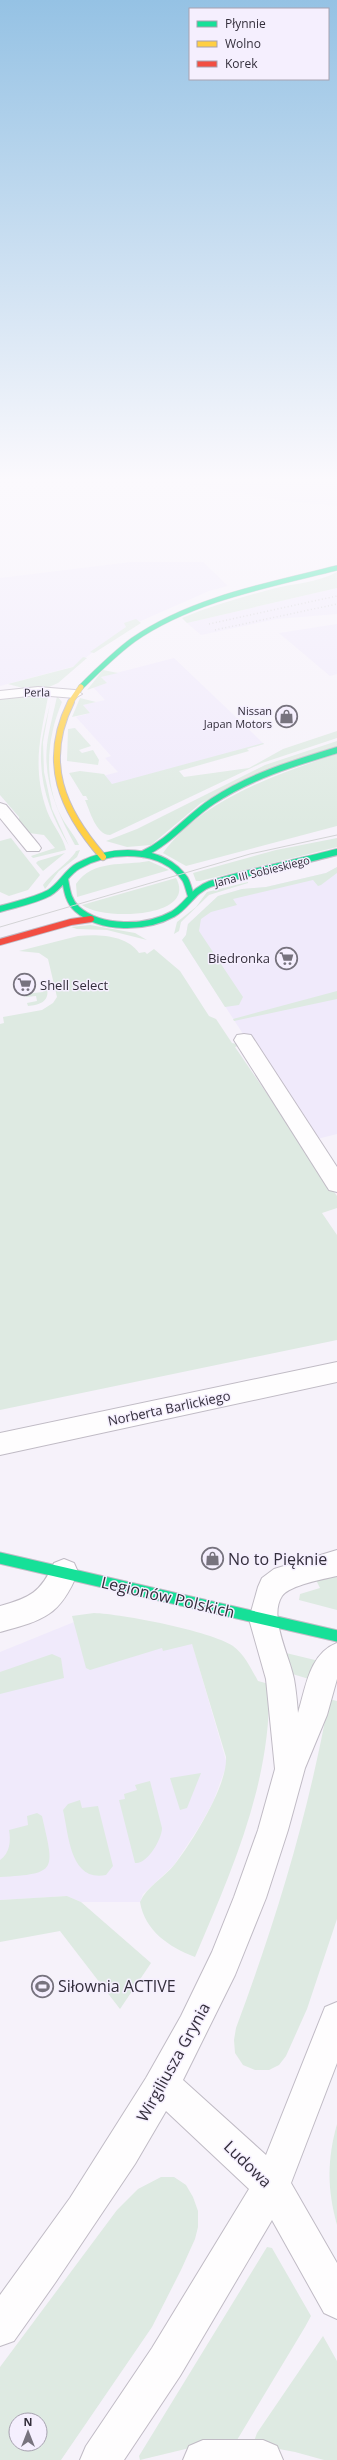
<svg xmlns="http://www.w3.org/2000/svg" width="337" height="2460" viewBox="0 0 337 2460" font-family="'Open Sans',sans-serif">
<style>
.built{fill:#f0eafb}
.green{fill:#deeae2;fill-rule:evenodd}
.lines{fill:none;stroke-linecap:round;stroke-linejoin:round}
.street-casing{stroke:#c0bbc5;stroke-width:2}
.fast-far2-casing{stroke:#c0bbc5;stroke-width:6}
.fast-far1-casing{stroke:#c0bbc5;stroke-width:8}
.fast-casing{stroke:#c0bbc5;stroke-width:13}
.slow-far1-casing{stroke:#c0bbc5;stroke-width:6}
.slow-casing{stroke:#c0bbc5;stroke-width:8}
.jam-casing{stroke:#c0bbc5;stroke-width:8}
.street{fill:#fefdfe;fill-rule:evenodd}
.fast-far2{stroke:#16e098;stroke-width:5}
.fast-far1{stroke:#16e098;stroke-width:6}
.fast{stroke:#16e098;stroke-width:11}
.slow-far1{stroke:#ffcf43;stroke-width:5}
.slow{stroke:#ffcf43;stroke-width:6}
.jam{stroke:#f24e42;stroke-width:6}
.tram{stroke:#d3d3d5;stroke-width:1}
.rail{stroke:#d3d3d5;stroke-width:1.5;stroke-dasharray:1 2.5;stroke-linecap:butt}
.labels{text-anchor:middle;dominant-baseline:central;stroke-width:3;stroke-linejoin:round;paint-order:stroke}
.far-street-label{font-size:11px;fill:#332e3b;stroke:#f5effe}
.far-poi-label{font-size:11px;fill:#332e3b;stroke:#f5effe;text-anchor:end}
.poi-label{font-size:13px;fill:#332e3b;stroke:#f5effe;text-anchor:end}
.street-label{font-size:13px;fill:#332e3b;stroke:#f5effe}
.near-poi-label{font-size:16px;fill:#332e3b;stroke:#f5effe;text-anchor:start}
.near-street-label{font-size:16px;fill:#332e3b;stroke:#f5effe}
</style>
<rect width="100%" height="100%" fill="#f6f2fa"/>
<g class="built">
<path d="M 176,482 L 337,482 L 337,506 L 286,501 Z"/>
<path d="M 131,562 L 203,562 L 228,586 L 209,591 L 134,624 L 103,644 L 75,666 L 0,686 L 0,578 Z"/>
<path d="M 337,588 L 337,614 L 277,619 L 201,635 L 187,623 Z"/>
<path d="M 337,624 L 337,674 L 330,676 L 279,633 Z"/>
<path d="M 174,658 L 264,744 L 114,786 L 103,776 L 118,772 L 105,758 L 111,756 L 76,717 L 90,713 L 83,705 L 105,700 L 93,687 L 107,683 L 101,677 Z"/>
<path d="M 337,867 L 337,1134 L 317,1139 L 245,1037 L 182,940 L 186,935 L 188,924 L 218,896 L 242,889 L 266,887 L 326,873 Z"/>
<path d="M 74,1622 L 124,1625 L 192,1643 L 227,1764 L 213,1802 L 199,1827 L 174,1865 L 143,1894 L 140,1902 L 81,1902 L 67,1896 L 0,1900 L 0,1652 Z"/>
</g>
<g class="green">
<path d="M 337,572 L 337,588 L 187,623 L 182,618 C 211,606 242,597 272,589 C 295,583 316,583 337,572 Z"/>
<path d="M 136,619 L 141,623 L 94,653 L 90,652 L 126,627 L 124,623 Z"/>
<path d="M 83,657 L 87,658 L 58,683 L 49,687 L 23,688 L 8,684 L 73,667 Z"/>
<path d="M 103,670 L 118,673 L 101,677 L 107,683 L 87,690 Z"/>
<path d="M 45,694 L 48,697 C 40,739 32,768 47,811 C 52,825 63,836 66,850 L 33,858 L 31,856 L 55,848 L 44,835 L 29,833 L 19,822 L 19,817 L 0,795 L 0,698 Z"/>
<path d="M 57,696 L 62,702 C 47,737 43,780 61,816 C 66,826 74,834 79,845 L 75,845 C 58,814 43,781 47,745 C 49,728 54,712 57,696 Z"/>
<path d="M 51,698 L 43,742 L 44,772 L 52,809 L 69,846 C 52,817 40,788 41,753 C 41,735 48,716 51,698 Z"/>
<path d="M 80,698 L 96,702 L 83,705 L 90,713 L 72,717 Z"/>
<path d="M 75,728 L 91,746 L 79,750 L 82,753 L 93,750 L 99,760 L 98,765 L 67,761 L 68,729 Z"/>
<path d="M 337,731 L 337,738 L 262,763 L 110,835 C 96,835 90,811 85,800 L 88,800 L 86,796 L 83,796 L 69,773 L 80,771 L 104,774 L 112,784 L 263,743 L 264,744 L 247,749 L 249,751 L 179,771 L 184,777 L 249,768 L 283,749 Z"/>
<path d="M 337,741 L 337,746 L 305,756 L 201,803 L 151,845 L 127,847 L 106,841 L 137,829 L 265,765 Z"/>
<path d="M 337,754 L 337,826 L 186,866 L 163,853 C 201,800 277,774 337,754 Z"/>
<path d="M 11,838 L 40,875 L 28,890 L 9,896 L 0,892 L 0,841 Z"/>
<path d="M 337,838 L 337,847 L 200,881 L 196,881 L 193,873 L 276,850 Z"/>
<path d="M 80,850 L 77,857 L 59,871 L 45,889 L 43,885 C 51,874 72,860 76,851 Z"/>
<path d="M 65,853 L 43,871 L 36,863 L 38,861 Z"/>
<path d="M 149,861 L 169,870 L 77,897 L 76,884 C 93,859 124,866 149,861 Z"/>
<path d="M 337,867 L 337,873 L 321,885 L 318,886 L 313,880 L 233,899 L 237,905 L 211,912 L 201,919 L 199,931 L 243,997 L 239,1005 L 225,1007 L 182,940 L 186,935 L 188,924 L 218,896 L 242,889 L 266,887 L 326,873 Z"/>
<path d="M 176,878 C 198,918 103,921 82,905 Z"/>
<path d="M 248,882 L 248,883 L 209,895 L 181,922 L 179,931 L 174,934 L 177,922 L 196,907 L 207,892 Z"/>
<path d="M 90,925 L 135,933 L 147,940 L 107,930 L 77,929 L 71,927 Z"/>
<path d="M 78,936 C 98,934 127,935 139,953 L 145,952 L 147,954 L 154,949 L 180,971 L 209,1016 L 216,1019 L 232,1043 L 241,1045 L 235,1047 L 337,1196 L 337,1208 L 322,1213 L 337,1235 L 337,1340 L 0,1410 L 0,1024 L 4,1023 L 3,1017 L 42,1010 L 53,1003 L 57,997 L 48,959 L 39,953 L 19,951 Z"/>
<path d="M 47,988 C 50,1002 39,1005 28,1006 L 27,1003 L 37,1001 L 36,996 L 26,997 L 25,994 L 43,992 L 43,989 Z"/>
<path d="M 337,991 L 337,999 L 234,1021 L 233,1019 Z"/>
<path d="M 337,1574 L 337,1610 L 299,1600 L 300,1594 L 320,1588 L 316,1580 Z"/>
<path d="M 94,1613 C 122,1614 211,1631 233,1646 C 245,1655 251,1669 258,1681 L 269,1684 C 272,1781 232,1870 195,1957 C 169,1947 145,1931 140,1902 C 147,1886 164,1878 175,1864 C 192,1842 228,1785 226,1757 L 192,1644 L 163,1651 L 162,1648 L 90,1670 L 86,1668 L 72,1616 Z"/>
<path d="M 286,1653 L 315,1660 L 317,1662 L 309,1679 L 289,1673 Z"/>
<path d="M 52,1654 L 61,1658 L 64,1678 L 0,1694 L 0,1672 Z"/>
<path d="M 329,1699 L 337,1701 L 337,1919 L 307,2009 L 286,2056 L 279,2065 L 269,2070 L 255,2070 L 243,2065 L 235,2053 L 234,2040 L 236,2028 C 276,1921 309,1812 329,1699 Z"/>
<path d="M 201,1773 L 187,1808 L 180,1810 L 170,1778 Z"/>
<path d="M 150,1781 L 162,1828 C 162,1839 147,1865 135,1863 L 119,1800 L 125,1799 L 124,1794 L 137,1790 L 135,1785 Z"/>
<path d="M 80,1800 L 82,1808 L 98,1806 L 113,1866 L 106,1875 C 70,1882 69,1836 63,1810 L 68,1804 Z"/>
<path d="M 37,1813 L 42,1816 C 54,1870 59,1874 0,1877 L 0,1860 C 10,1853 11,1841 9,1830 L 28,1825 L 27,1816 Z"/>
<path d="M 67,1896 L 81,1902 L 151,1963 L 120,2009 L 60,1931 L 0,1942 L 0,1900 Z"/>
<path d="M 337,2124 L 337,2225 C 327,2189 327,2160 337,2124 Z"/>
<path d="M 161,2177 L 174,2177 L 186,2185 L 193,2197 L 198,2211 L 198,2227 L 195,2239 L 181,2270 L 152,2327 L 61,2460 L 0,2460 L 0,2367 L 117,2210 L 138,2189 ZM 16,2420 L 40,2420 L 40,2444 L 16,2444 Z"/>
<path d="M 267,2247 L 272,2248 L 311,2316 L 305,2327 L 234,2445 L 198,2446 L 140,2460 L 139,2456 Z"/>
<path d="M 323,2336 L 337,2361 L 337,2460 L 324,2460 L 295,2452 L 253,2444 L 257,2433 Z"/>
</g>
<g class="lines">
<defs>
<g id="street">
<path d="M 38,687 L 75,690 L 82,694 L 75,698 L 38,695 L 0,699 L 0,691 Z"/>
<path d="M 0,803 L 6,805 L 39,845 L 41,848 L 39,851 L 27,851 L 0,818 Z"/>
<path d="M 244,1034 L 251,1035 L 337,1167 L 337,1192 L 329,1190 L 234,1040 L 237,1035 Z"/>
<path d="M 337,1362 L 337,1382 L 0,1455 L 0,1433 Z"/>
<path d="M 337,1550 L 337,1576 C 324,1579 290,1585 282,1596 C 268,1617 290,1657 294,1679 C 296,1690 297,1702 298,1713 C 306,1687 309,1654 337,1643 L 337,1679 L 327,1715 L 305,1768 L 288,1830 L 266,1898 L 235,1975 L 183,2080 L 266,2155 L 325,2007 L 337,2002 L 337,2063 L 291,2183 L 337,2263 L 337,2319 L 324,2313 L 272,2220 L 180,2376 L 124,2460 L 80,2460 L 86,2446 L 152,2348 L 249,2189 L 166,2111 L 135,2164 L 55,2283 L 14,2341 L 0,2346 L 0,2295 L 70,2198 L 146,2078 L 181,2016 L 212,1952 L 234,1897 L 258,1830 L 275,1769 L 266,1679 L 249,1619 L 258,1587 L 262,1578 L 274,1569 Z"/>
<path d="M 64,1559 L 74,1563 L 78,1572 C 60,1616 44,1620 0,1632 L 0,1606 C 30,1598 41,1592 54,1563 Z"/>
<path d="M 203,2440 L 263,2440 L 277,2446 L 283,2460 L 183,2460 L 189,2446 Z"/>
</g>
<path id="fast-far2" d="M 81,687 C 98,670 114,654 133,640 C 192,599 269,585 337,568"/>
<g id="fast-far1">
<path d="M 143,854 C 171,841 188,817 213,801 C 251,776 294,763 337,750"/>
<path d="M 65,879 C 67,890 68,901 77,909 C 101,930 146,929 173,914 C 187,906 193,890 210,884 C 251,871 295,863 337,852"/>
<path d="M 0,909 C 16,904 34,901 49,893 C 61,886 67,872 78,866 C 110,848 162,846 185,879 C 188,884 189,891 191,896"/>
</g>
<path id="fast" d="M 0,1558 L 337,1636"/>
<path id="slow-far1" d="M 70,703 L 81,687"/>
<path id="slow" d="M 71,702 C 41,762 62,810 103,857"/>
<path id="jam" d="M 0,942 L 71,922 L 91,919"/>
</defs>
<use href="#street" class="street-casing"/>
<use href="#fast-far2" class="fast-far2-casing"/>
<use href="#fast-far1" class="fast-far1-casing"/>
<use href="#fast" class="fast-casing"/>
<use href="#slow-far1" class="slow-far1-casing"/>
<use href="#slow" class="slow-casing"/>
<use href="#jam" class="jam-casing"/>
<use href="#street" class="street"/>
<use href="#fast-far2" class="fast-far2"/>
<use href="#fast-far1" class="fast-far1"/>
<use href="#fast" class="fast"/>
<use href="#slow-far1" class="slow-far1"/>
<use href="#slow" class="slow"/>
<use href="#jam" class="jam"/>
<path class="tram" d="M 0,927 L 250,854 L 337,835"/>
<g class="rail">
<path d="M 209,624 L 337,596"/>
<path d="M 215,630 L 337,604"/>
</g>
</g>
<linearGradient id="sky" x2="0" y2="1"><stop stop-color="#95c2e4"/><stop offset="0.58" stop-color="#fbf9fd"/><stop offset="1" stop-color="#fbf9fd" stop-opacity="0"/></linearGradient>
<rect width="337" height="827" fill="url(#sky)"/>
<defs>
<symbol id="shop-ring" viewBox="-11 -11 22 22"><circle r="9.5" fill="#f5effe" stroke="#77737e" stroke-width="1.5"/><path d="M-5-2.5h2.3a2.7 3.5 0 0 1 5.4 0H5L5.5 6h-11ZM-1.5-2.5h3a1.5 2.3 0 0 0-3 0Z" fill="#77737e"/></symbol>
<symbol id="supermarket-ring" viewBox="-11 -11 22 22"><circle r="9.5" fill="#f5effe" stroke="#77737e" stroke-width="1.5"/><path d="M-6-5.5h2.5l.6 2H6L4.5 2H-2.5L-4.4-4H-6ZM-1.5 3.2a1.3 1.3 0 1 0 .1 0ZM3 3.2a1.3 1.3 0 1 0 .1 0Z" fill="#77737e"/></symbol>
<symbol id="stadium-ring" viewBox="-11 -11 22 22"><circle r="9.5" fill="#f5effe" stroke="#77737e" stroke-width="1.5"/><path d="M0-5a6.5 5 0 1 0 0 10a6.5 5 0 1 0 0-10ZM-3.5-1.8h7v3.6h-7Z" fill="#77737e"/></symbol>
</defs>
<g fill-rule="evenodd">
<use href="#shop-ring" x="274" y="704" width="25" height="25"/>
<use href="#supermarket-ring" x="274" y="946" width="25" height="25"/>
<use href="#supermarket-ring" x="12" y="972" width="25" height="25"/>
<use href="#shop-ring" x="200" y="1546" width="25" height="25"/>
<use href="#stadium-ring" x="30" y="1974" width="25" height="25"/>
</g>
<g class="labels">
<g class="far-street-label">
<text transform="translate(37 692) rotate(-1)">Perla</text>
<text transform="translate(262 871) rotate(-14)">Jana III Sobieskiego</text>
</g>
<g class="far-poi-label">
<text x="272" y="710">Nissan<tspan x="272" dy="13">Japan Motors</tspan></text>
</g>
<g class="poi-label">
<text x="270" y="958">Biedronka</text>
<text x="40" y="985" text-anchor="start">Shell Select</text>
</g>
<g class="street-label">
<text transform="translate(169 1408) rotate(-12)">Norberta Barlickiego</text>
</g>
<g class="near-poi-label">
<text x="228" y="1559">No to Pięknie</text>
<text x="58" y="1986">Siłownia ACTIVE</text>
</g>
<g class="near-street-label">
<text transform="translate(168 1597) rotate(13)">Legionów Polskich</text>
<text transform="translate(173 2062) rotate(-61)">Wirgiliusza Grynia</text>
<text transform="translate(248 2164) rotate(44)">Ludowa</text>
</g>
</g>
<rect x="189" y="8" width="140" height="72" fill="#f5effe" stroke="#a7a2b0"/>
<rect x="197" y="21" width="20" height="6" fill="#16e098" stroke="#a7a2b0"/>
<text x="225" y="28" font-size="12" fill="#332e3b">Płynnie</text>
<rect x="197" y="41" width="20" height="6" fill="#ffcf43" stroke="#a7a2b0"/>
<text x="225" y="48" font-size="12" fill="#332e3b">Wolno</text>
<rect x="197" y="61" width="20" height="6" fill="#f24e42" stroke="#a7a2b0"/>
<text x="225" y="68" font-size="12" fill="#332e3b">Korek</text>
<g transform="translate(28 2432)"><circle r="19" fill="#f5effe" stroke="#a7a2b0"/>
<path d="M0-3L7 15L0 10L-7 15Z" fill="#77737e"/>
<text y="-6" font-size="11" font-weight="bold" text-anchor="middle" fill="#332e3b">N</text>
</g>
</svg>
